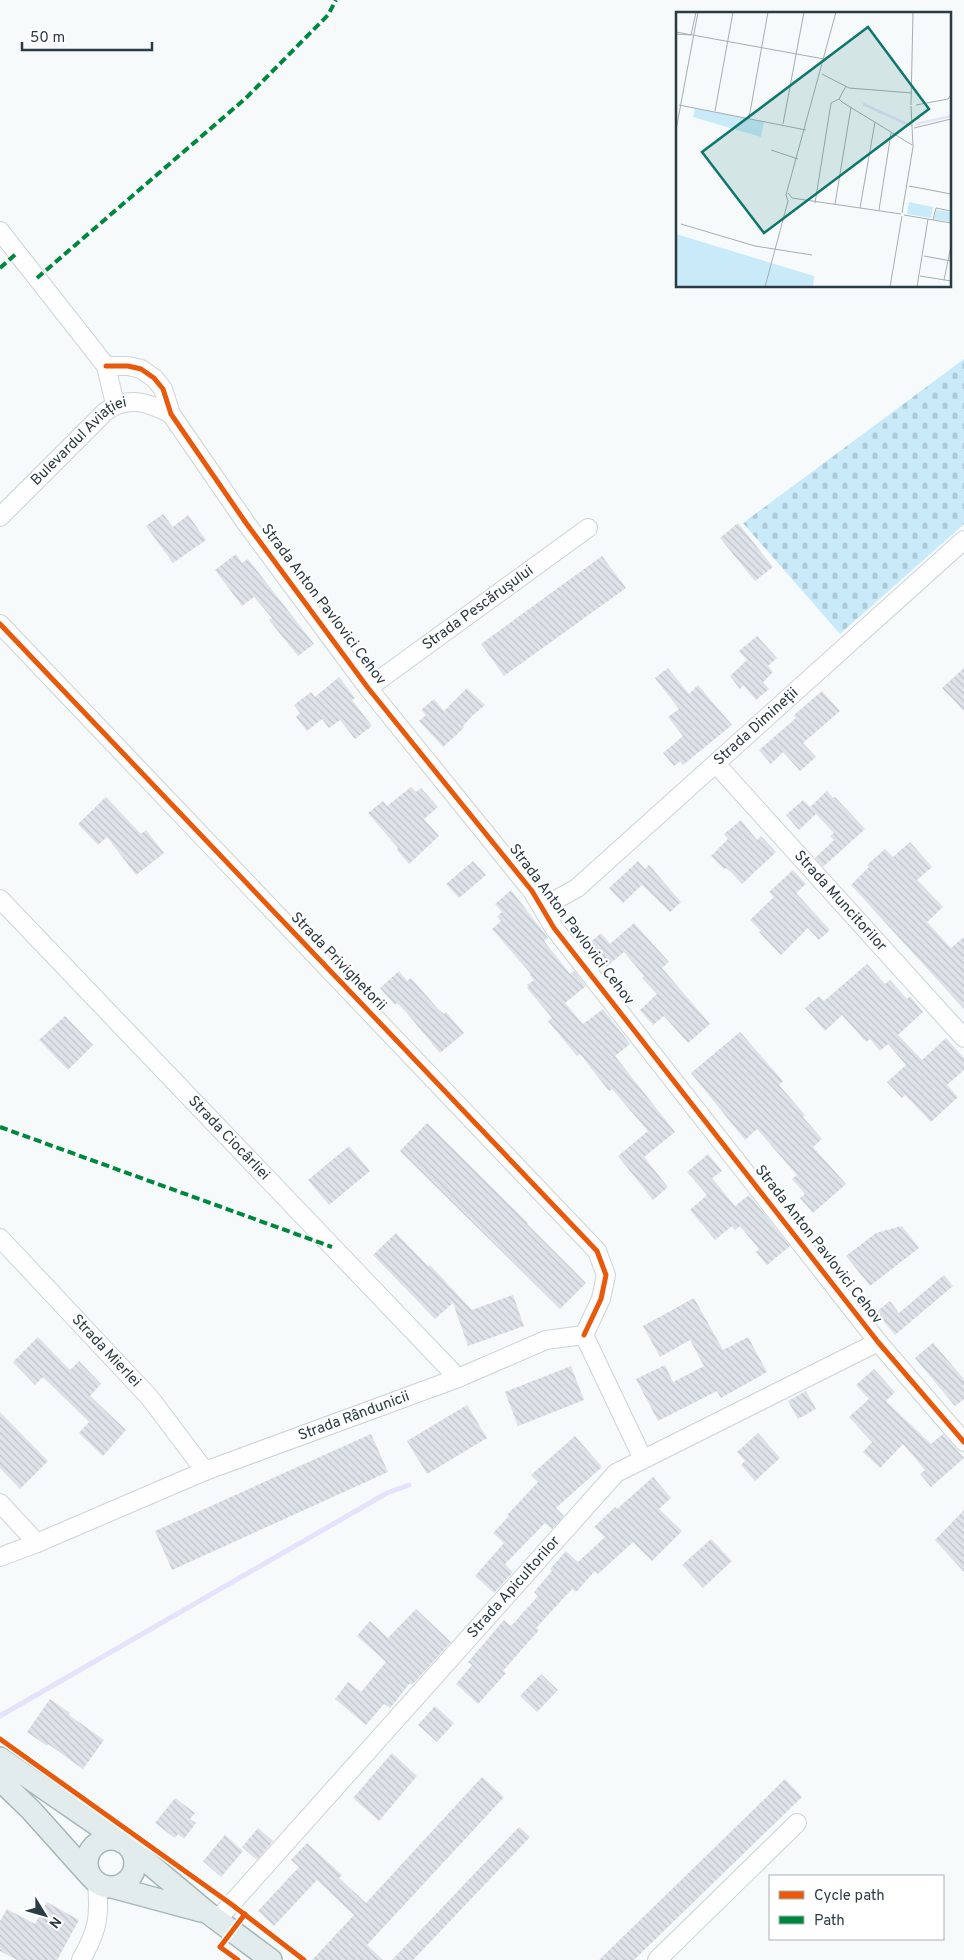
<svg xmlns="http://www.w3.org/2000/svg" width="964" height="1960" font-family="Overpass,sans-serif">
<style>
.cemetery{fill:url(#cemetery-stones)}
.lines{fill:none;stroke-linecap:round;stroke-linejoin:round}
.stream{stroke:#e4e3fb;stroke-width:5}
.building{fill:url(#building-back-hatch)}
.minor-casing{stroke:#cbd4d8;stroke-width:20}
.major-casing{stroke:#a5b6b7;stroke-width:24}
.minor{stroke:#fefefe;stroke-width:18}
.major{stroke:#e3ecec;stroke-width:21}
.quiet{stroke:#00873e;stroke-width:4;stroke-dasharray:8 4;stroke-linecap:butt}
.cycleway-casing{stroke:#fff;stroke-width:8}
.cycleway{stroke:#e8590c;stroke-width:5}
.labels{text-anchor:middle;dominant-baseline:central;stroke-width:4.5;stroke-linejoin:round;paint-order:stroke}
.street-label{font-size:15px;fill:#2b3b43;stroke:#fff}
.inset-river{fill:none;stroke:#e4e3fb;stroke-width:2.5}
.inset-road{fill:none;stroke:#a5aeb1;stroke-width:1}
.view{fill:#0f766e;fill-opacity:0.15;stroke:#0f766e;stroke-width:2.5}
.inset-edge{fill:none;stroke:#2b3b43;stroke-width:2.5}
</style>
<defs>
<pattern id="cemetery-stones" width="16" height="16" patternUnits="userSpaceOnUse" patternTransform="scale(1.25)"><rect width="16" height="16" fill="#c8eaf9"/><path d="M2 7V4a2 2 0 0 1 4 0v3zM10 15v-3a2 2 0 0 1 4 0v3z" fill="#accad7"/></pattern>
<pattern id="building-back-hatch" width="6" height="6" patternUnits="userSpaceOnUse" patternTransform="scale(1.25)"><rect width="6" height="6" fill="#dde3e9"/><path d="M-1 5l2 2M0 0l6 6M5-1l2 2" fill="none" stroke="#bec4c9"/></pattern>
</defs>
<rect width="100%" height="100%" fill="#f6fafb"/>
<path class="cemetery" d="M964,359V524L840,634L743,523Z"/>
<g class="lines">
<path class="stream" d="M0,1716L387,1493L409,1485"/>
</g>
<path class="building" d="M163,514L173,527L188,515L206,540L173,563L146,526Z
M738,523L773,567L755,581L720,538Z
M236,554L242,563L248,559L314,644L298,656L269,620L272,618L254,597L242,606L215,570Z
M602,556L626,588L504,676L481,644Z
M757,636L777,658L768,666L773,672L763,682L769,689L756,700L743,685L740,689L730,676L747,660L739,651Z
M668,668L689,694L698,685L732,725L683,765L680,761L674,766L663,753L683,736L668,717L679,709L655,678Z
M964,668V711L942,688Z
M339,677L355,698L352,700L372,726L355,739L340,720L329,728L322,719L307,731L296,717L300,713L294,705L311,692L315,697Z
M467,688L485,705L472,716L463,726L464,728L443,747L419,721L426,715L421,710L434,699L444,711Z
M822,691L840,711L803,743L816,757L800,771L783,752L771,764L759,750L796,718L794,715Z
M411,787L416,792L421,788L438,807L424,819L439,836L409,864L397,850L398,848L368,813L383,801L387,806Z
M827,791L833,798L835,797L865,829L823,867L815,858L834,840L830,836L834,833L816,814L799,830L786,815L803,800L810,807Z
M106,797L141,834L146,830L164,853L136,875L107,837L98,845L78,824Z
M741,820L757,840L761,836L776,852L742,884L732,873L726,868L724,869L711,856L728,839L724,834Z
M910,842L932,867L917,880L943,907L927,922L951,948L964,937V1009L851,885L869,867L867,865L885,849L893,857Z
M473,861L486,875L459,898L446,884Z
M638,861L645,869L649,865L681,902L670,912L642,885L623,903L609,888Z
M793,870L806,884L796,893L830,930L819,940L808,928L781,955L759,932L761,931L750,920L774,897L769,892Z
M511,890L548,938L544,941L570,974L574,971L586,986L565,1003L583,1024L603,1009L630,1044L615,1056L675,1132L644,1157L668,1187L653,1200L618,1156L648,1131L612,1089L609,1091L580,1054L577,1056L548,1021L552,1018L527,988L529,986L527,985L534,980L530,975L531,974L492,929L501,921L497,916L502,912L495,904Z
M634,923L669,962L662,968L710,1024L688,1043L664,1016L653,1025L640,1010L657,994L642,978L644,976L624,952L606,967L587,945L601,933L610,944Z
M867,964L885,984L890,980L907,999L910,996L923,1012L898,1035L922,1060L946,1038L964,1058V1070L947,1085L958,1097L931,1122L905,1095L902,1098L887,1082L906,1065L888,1044L880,1051L870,1039L866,1042L842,1015L825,1031L805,1008L819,996L824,1001Z
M399,971L407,981L411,978L438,1009L444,1014L446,1012L464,1033L440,1053L406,1012L397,1003L395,1005L380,988Z
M65,1016L93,1045L68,1070L39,1040Z
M740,1032L783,1081L779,1085L805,1115L803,1117L822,1139L813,1147L846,1184L813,1213L800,1198L805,1194L792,1179L797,1175L757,1129L745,1140L691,1073Z
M427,1123L528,1223L527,1224L586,1283L560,1309L400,1151Z
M349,1146L370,1171L329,1205L308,1180Z
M708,1154L722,1171L712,1178L735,1206L749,1195L790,1246L767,1265L756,1252L759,1249L740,1226L735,1230L732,1226L715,1240L690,1210L707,1195L687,1172Z
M902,1226L919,1248L870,1286L846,1256L876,1233Z
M396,1233L429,1267L430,1265L472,1310L513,1295L524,1326L468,1346L453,1303L435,1319L373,1255Z
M944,1275L953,1286L895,1335L876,1312L890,1301L899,1313Z
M694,1298L723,1350L748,1337L767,1372L721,1398L717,1391L658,1421L636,1379L665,1365L673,1382L704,1366L690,1340L660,1357L643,1326Z
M38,1337L70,1370L79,1361L101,1384L90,1396L126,1430L103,1456L79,1433L89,1422L43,1377L35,1385L13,1362Z
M933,1343L964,1379V1399L955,1406L915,1358Z
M571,1366L584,1400L518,1426L505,1392Z
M874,1369L895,1392L886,1401L931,1444L943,1434L964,1458L931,1487L920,1474L925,1470L903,1444L880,1468L863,1452L872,1442L849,1417L869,1399L856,1385Z
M806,1391L816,1409L798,1419L788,1401Z
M467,1405L487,1438L427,1474L407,1441Z
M0,1412L48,1461L20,1489L0,1468Z
M758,1433L780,1458L755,1481L741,1465L745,1461L737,1452Z
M371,1434L388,1472L172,1570L155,1531Z
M575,1436L602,1467L556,1508L564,1516L552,1529L545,1523L505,1564L513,1572L494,1593L475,1576L504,1543L493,1533L509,1516L507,1515L538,1482L531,1475Z
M653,1477L671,1498L659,1509L682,1531L652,1561L633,1542L598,1574L595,1571L576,1592L572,1589L536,1628L539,1630L503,1671L506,1673L478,1704L456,1684L472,1665L468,1662L504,1620L511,1626L538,1596L534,1592L552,1571L550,1569L566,1551L578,1562L605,1537L594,1527L615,1507L617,1509Z
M964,1510V1572L935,1540Z
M711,1539L732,1561L703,1588L682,1565Z
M416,1609L451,1642L412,1685L410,1683L390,1708L384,1704L366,1725L335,1699L348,1682L361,1692L386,1662L357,1636L370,1621L388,1638Z
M541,1674L558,1690L537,1712L520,1696Z
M50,1699L70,1713L69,1715L104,1740L83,1769L48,1744L47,1746L27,1732Z
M435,1706L454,1723L437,1742L418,1725Z
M392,1753L417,1776L379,1821L353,1798Z
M482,1777L504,1797L367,1945L383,1960H312L354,1915L317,1880L274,1926L258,1911L299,1867L291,1860L307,1843L342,1875L339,1878L366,1903Z
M785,1779L802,1797L634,1960H599Z
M175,1798L195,1813L190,1819L196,1823L184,1839L178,1834L175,1838L155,1823Z
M519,1827L530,1837L413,1960H392Z
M258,1828L273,1841L257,1860L242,1847Z
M225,1835L243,1851L221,1877L203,1861Z
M47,1902L79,1920L57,1960H17L0,1951V1921L7,1909L35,1924Z"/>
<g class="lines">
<defs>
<g id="minor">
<path d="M0,231L106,366L115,404"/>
<path d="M106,366H128L141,369L154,378L163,389L171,414L246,523L368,688L532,891L554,928L878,1342L964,1442"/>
<path id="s1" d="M0,517L105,412C127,395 147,402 171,414"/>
<path d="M0,624L597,1251L606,1275L601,1299L584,1335"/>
<path id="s2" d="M368,688L588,528"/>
<path id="s3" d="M716,764L964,1038"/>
<path id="s4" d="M0,899L458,1378"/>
<path id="s5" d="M543,907L577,888L964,540"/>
<path id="s6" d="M0,1238L150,1398L205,1471"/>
<path d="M0,1503L37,1543"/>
<path id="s7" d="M0,1557L37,1543L205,1471L458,1378L546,1340L584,1335L643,1459"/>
<path id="s8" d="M217,1920L616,1473L878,1342"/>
<path d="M81,1960C98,1930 100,1917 97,1883"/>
<path d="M657,1960L797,1823"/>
</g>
<path id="major" d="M0,1758L122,1842
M0,1780L31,1810L91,1877
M87 1863a24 24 0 1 1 48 0a24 24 0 1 1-48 0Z
M128,1846L208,1913L271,1960
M112,1887L201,1911"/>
</defs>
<use href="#minor" class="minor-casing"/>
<use href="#major" class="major-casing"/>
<use href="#minor" class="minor"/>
<use href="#major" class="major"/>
<path class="quiet" d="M0,268L17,253
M37,278L246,98L328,15L336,0
M0,1127L332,1247"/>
<defs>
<path id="cycleway" d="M106,366H128L141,369L154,378L163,389L171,414L246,523L368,688L532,891L554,928L878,1342L964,1442
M0,624L597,1251L606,1275L601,1299L584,1335
M0,1739L231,1904L304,1960
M238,1960L220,1947L245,1914"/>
</defs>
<use href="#cycleway" class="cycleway-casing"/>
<use href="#cycleway" class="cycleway"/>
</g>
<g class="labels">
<g class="street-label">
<text stroke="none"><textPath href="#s1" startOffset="110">Bulevardul Aviației</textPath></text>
<text transform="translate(323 605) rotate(53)">Strada Anton Pavlovici Cehov</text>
<text stroke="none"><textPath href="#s2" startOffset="136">Strada Pescărușului</textPath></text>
<text stroke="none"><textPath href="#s5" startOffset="280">Strada Dimineții</textPath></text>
<text stroke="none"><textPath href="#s3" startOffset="185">Strada Muncitorilor</textPath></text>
<text transform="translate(571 925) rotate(53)">Strada Anton Pavlovici Cehov</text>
<text transform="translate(338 962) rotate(46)">Strada Privighetorii</text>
<text stroke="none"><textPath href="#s4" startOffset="331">Strada Ciocârliei</textPath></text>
<text transform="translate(818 1245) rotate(52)">Strada Anton Pavlovici Cehov</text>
<text stroke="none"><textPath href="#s6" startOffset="155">Strada Mierlei</textPath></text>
<text stroke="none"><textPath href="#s7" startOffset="381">Strada Rândunicii</textPath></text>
<text stroke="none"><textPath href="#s8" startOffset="446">Strada Apicultorilor</textPath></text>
</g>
</g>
<g transform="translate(676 12)">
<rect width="275" height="275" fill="#f6fafb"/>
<path d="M233,190L257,195L255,206L231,202ZM260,198L275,200V210L258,207ZM0,222L138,264L137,275H0Z" fill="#c8eaf9"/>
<path d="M19,96L88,110L85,125L17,105Z" fill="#c8eaf9"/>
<path class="inset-river" d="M187,92L233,113M240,112L275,104"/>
<path class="inset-road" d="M0,20L148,47M0,22L15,23L20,0M146,62L173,76L236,81M170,74L163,87L166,90L236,133M3,93L130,118M235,93L237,0M240,93L272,87L275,83M39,99L57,0M73,106L92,0M107,112L128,0M238,116L275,107M0,118L22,0M95,138L122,147M233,174L275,182M112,181L116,186L225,202M112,189L110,183L160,0M139,191L155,91L163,87M159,192L175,95M184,196L199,110M203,198L215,121M226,201L237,135L235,94M228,203L275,211M257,208L260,196L275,199M5,212L79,234L136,243M248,244L275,249M244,264L275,269M268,268L275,234M89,275L112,189M214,275L226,204M241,275L252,207"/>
<path class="view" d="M192,15L253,97L88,221L26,140Z"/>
<rect width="275" height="275" class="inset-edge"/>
</g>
<rect x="769" y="1875" width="175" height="65" fill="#ffffff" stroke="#aab1b4"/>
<rect x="779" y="1891" width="25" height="8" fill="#e8590c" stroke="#aab1b4"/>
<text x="814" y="1900" font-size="15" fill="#2b3b43">Cycle path</text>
<rect x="779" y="1916" width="25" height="8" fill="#00873e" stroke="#aab1b4"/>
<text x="814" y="1925" font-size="15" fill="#2b3b43">Path</text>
<g transform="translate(45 1915) rotate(127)" stroke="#ffffff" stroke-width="4" paint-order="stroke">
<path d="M0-4L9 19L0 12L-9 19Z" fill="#2b3b43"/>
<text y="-8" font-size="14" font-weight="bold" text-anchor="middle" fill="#2b3b43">N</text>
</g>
<path d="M22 42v8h130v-8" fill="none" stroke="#2b3b43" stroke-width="2.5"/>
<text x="30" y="42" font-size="15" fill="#2b3b43" stroke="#ffffff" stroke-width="4" paint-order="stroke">50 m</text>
</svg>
